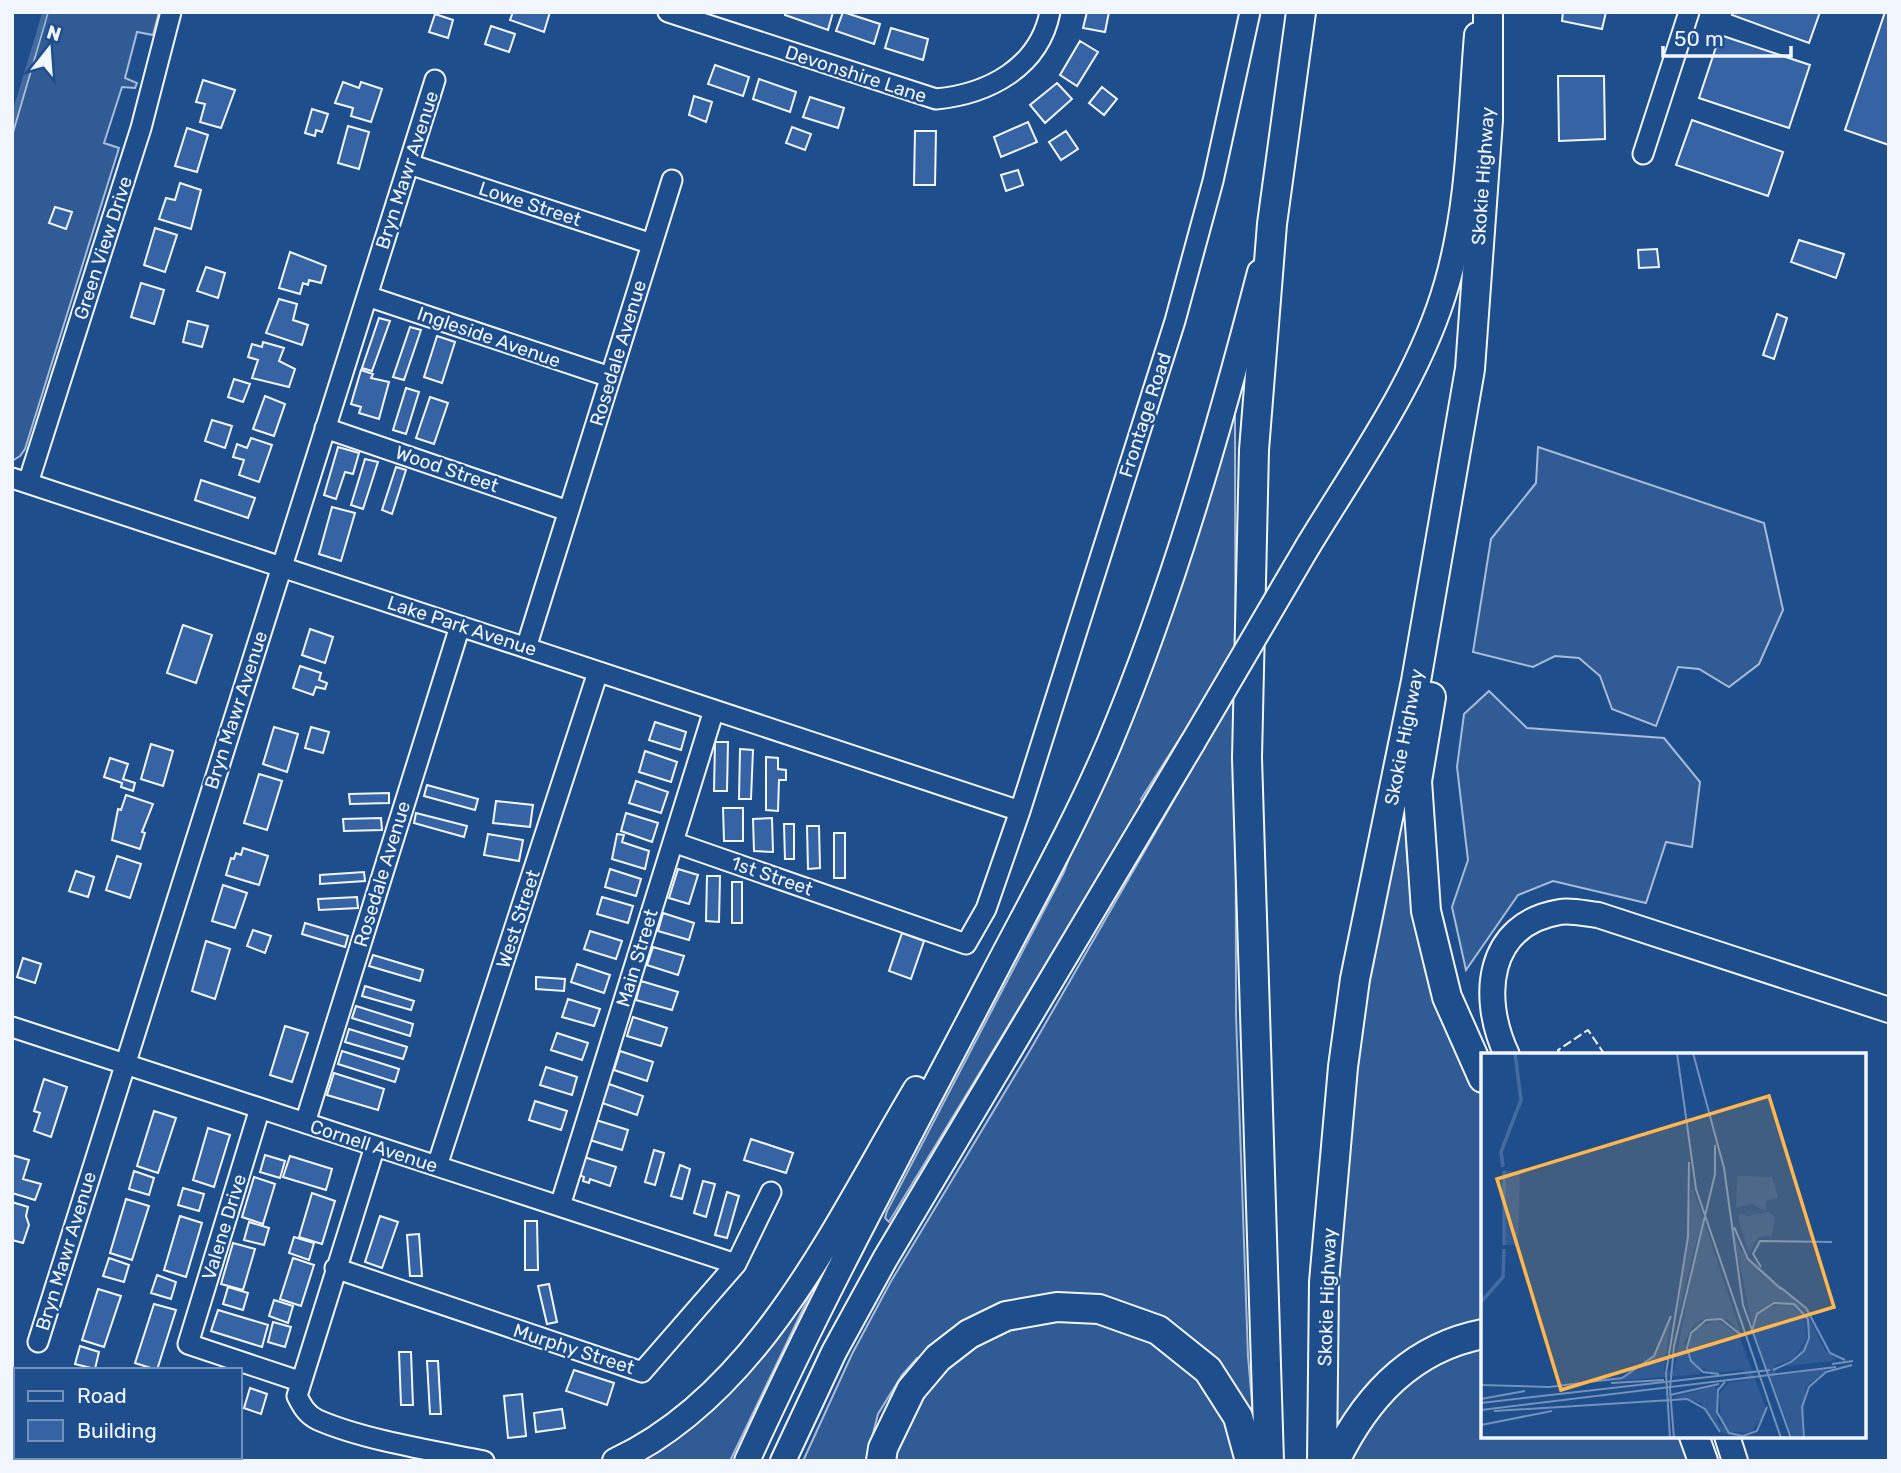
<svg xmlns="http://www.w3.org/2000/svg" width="1901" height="1473" font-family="Rubik,sans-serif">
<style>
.built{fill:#305b95;stroke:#a8bbd7;stroke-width:2}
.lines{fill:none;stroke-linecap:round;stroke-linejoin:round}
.stream{stroke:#446ba0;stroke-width:5}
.building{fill:#3563a3;stroke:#f2f6ff;stroke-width:2}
.minor-casing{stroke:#f2f6ff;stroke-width:23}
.major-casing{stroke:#f2f6ff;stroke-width:28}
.highway-casing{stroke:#f2f6ff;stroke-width:32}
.minor{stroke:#1f4e8c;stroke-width:19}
.major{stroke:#1f4e8c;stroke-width:24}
.highway{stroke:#1f4e8c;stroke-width:28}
.major-bridge-casing{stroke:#f2f6ff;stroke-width:28;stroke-linecap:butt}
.major-bridge{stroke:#1f4e8c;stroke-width:24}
.fence{stroke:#f2f6ff;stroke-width:2;stroke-dasharray:9 3.5;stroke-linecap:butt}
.labels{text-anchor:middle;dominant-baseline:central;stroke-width:5;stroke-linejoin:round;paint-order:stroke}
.street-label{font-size:19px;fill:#f2f6ff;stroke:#1f4e8c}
.inset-river{fill:none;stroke:#446ba0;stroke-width:3.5}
.inset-road{fill:none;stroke:#7391ba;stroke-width:2}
.view{fill:#ffb74d;fill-opacity:0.15;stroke:#ffb74d;stroke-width:3.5}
.inset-edge{fill:none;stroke:#f2f6ff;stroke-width:3.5}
</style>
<rect width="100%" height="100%" fill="#1f4e8c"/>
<path class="built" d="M48,12H159L153,35L137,32L125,78L137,83L135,88L122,87L104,143L119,148L25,449L20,456L12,461V136Z
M1235,416L1236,1015L1248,1356L1257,1461L1238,1399L1092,1299L921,1361L917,1358L902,1375L878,1414L866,1461H803L852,1354L890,1283L1029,1052L1193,767L1191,721L1141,799L1143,804L889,1222L885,1218L887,1211L1064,872L1221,441Z
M1538,447L1764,523L1783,610L1759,664L1729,687L1699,669L1678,667L1656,726L1612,709L1600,676L1579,658L1555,656L1533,667L1473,652L1491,539L1536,483Z
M1489,691L1527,728L1664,738L1700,782L1692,847L1666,842L1646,903L1553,881L1518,895L1466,970L1452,907L1468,860L1457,767L1464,714Z
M1404,779L1407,858L1415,921L1426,973L1448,1030L1483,1098V1322L1337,1429L1332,1352L1357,1029Z
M829,1255L730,1461H629L662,1441Z
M1080,1314L1172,1349L1223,1409L1240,1461H888L918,1390L997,1326Z
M1483,1339V1436H1681L1690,1461H1348L1392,1389Z"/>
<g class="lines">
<path class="stream" d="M12,122L45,12"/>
</g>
<path class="building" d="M513,12H550L544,32L510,20Z
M785,12H833L828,30L785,15Z
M843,12L880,24L874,44L836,31Z
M1087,12H1109L1105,32L1083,28Z
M1563,12H1606L1602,29L1562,21Z
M1733,12H1820L1809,43L1732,15Z
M1885,12H1889V145L1845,130Z
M435,14L453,20L448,38L429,32Z
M491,26L515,34L509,52L485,44Z
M891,28L928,39L923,60L885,48Z
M1720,35L1810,65L1789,128L1699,98Z
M1080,41L1098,52L1077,86L1060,75Z
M715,65L749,77L743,96L708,84Z
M1558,76H1604L1605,139L1559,141Z
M759,79L796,92L790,112L753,99Z
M203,80L235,90L221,128L200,122L205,104L196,102Z
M343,82L359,88L361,82L382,89L371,122L351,116L353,108L335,103Z
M1057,83L1072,99L1045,123L1030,105Z
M1102,87L1117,99L1104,115L1089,103Z
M694,96L712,102L706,122L689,115Z
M810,97L844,108L838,128L803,117Z
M312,109L328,114L322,132L316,130L315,136L305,133Z
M1692,120L1783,152L1768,196L1676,165Z
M1028,122L1037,142L1001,157L994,137Z
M348,126L369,132L359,169L338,163Z
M792,127L811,134L805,150L786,143Z
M187,128L208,135L197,172L175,166Z
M915,131H936L935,185H914Z
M1066,131L1078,149L1061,160L1049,142Z
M1018,170L1023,185L1006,191L1001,175Z
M180,183L201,190L191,229L159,219L166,198L175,200Z
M55,207L72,212L66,229L49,223Z
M155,228L177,235L165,272L144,265Z
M1799,240L1844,254L1836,278L1791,262Z
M1657,249L1659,267L1639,268L1638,250Z
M290,252L326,266L321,283L309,280L308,285L303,283L300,294L279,288Z
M206,267L225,273L218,298L197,291Z
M141,283L164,290L154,324L131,317Z
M279,299L297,304L293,320L308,325L302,345L266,333Z
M1777,314L1787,318L1774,359L1763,355Z
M379,318L390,321L372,371L362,368Z
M188,321L208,326L202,347L183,342Z
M410,327L421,330L404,380L393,377Z
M437,336L455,342L442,383L424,377Z
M263,342L284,348L279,361L295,369L289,387L252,378L258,360L248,357L252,344L262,347Z
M361,370L373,374L371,378L389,382L379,419L359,413L361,407L351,404Z
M234,379L250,384L243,402L228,397Z
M406,388L419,392L406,434L393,430Z
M265,396L285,404L274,436L253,429Z
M430,397L448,403L434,444L416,438Z
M212,420L232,426L225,448L205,441Z
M251,438L272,445L259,482L239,475L244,460L233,457L237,444L247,448Z
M338,447L359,453L353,474L345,472L336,499L324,495Z
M365,459L378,462L363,509L351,505Z
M396,467L406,470L392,514L382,510Z
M201,480L255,498L248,518L195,500Z
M332,507L355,513L341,561L319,554Z
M183,625L212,635L196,683L167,673Z
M310,629L333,637L325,663L302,655Z
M300,666L321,673L319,680L327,683L325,689L316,687L313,695L293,688Z
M655,722L686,732L681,750L649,740Z
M274,727L298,734L287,772L263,764Z
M311,727L329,732L323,753L305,748Z
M715,742H728L727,791H714Z
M151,744L173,751L163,786L141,779Z
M740,749L753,750L751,799H739Z
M645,751L677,762L671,782L639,772Z
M766,757L778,758V769L786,770V780H779L778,811L766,810Z
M110,758L128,764L123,779L135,783L133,791L121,787L122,783L104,777Z
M259,774L282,781L267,830L244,823Z
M636,781L668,792L661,813L629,803Z
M427,785L478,799L475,810L424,796Z
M389,793V803L350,804L349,794Z
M126,795L153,804L142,832L145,833L140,849L112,840L118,809L121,810Z
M496,801L533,805L530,827L493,823Z
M723,808H743V841H724Z
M416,813L467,826L464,837L414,823Z
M626,813L658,823L652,842L621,831Z
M381,818L382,830L344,831L343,819Z
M772,818L773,852L754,851L753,819Z
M784,824H794V859H785Z
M807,826H819L820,868L808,869Z
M834,833H845V878H834Z
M488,834L523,840L519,861L484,855Z
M617,834L624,835L622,842L649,851L645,869L612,859Z
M243,848L268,856L259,885L226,875L231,858L234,859L236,853L241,855Z
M117,856L141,864L130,898L106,890Z
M610,869L641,879L636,896L605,887Z
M678,869L698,875L689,904L669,898Z
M76,871L94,877L88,897L69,891Z
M364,872L365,881L320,884V875Z
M707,876H720L719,922L706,921Z
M732,882H742V923H732Z
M223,885L247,893L235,928L212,921Z
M357,897L358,908L319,910L318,899Z
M602,897L633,906L628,923L597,914Z
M663,913L694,923L689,940L658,931Z
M305,923L348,936L345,947L302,934Z
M253,930L271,936L265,953L247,946Z
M590,931L622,941L616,959L584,949Z
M902,933L924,941L911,979L889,971Z
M206,941L230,949L215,999L192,991Z
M653,947L684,956L678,975L647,965Z
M373,955L423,970L420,981L369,966Z
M23,958L41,964L35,983L17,977Z
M577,964L610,975L604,993L571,982Z
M536,977L565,979L564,991L536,989Z
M641,981L678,992L672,1010L636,1000Z
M365,986L414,1001L411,1010L362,996Z
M568,999L600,1009L594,1026L562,1017Z
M356,1006L413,1024L410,1036L352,1018Z
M633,1017L667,1028L661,1046L627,1036Z
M285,1026L308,1033L292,1082L270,1075Z
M349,1029L407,1047L403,1059L345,1042Z
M557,1033L588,1043L582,1060L551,1050Z
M342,1051L399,1069L395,1082L338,1064Z
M620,1051L653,1062L647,1081L614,1070Z
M546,1067L577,1077L572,1095L540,1085Z
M334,1073L384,1089L378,1110L327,1095Z
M44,1079L67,1087L51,1137L34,1131L40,1113L34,1111Z
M609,1084L643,1096L637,1115L602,1103Z
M535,1101L567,1111L561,1130L529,1120Z
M154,1111L176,1118L158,1173L137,1166Z
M596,1120L628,1130L622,1150L590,1140Z
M208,1128L230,1135L214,1187L193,1180Z
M751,1139L793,1153L786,1173L744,1160Z
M654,1150L664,1153L655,1185L645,1182Z
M12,1155L29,1160L23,1179L41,1184L35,1200L12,1193Z
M265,1155L285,1161L280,1178L260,1172Z
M290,1156L332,1169L326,1190L283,1177Z
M584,1157L616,1167L610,1186L590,1179L589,1183L583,1181L584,1177L579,1175Z
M680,1165L690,1169L682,1199L671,1196Z
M134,1171L154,1178L149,1195L129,1189Z
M254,1177L275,1184L263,1224L242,1217Z
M703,1181L715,1184L706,1217L694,1213Z
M183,1188L204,1194L199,1211L178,1205Z
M727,1192L739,1196L727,1238L715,1235Z
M312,1193L335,1201L322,1244L299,1237Z
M126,1199L149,1206L132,1260L110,1253Z
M12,1202L28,1207L26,1216L29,1225L23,1243L12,1240Z
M180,1216L202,1223L186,1277L164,1270Z
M380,1216L398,1222L382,1268L365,1262Z
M525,1221H537L538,1270H525Z
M249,1222L269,1228L264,1245L244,1240Z
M419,1234L422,1276H410L407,1235Z
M294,1237L314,1243L309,1260L289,1253Z
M233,1243L255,1249L243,1290L221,1284Z
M109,1258L129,1265L124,1282L103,1276Z
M293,1258L314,1265L301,1306L280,1299Z
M157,1275L176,1282L171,1299L151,1293Z
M549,1284L557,1322L547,1324L538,1286Z
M228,1287L248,1293L243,1310L223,1304Z
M98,1289L121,1296L104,1347L82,1340Z
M274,1300L293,1306L288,1323L269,1316Z
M154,1304L176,1310L157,1370L135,1363Z
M218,1310L268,1325L262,1347L211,1331Z
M273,1322L291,1327L285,1347L268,1342Z
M80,1346L99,1352L95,1369L75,1364Z
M399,1352H411L413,1405H401Z
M427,1361H438L441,1414H430Z
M574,1370L614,1383L607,1405L566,1391Z
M250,1388L267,1394L261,1414L244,1408Z
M522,1394L526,1436L508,1438L504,1396Z
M562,1409L565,1428L536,1432L534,1413Z"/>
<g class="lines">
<defs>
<path id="minor" d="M668,12L936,99C988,94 1039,68 1050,12
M1643,154L1689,12
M409,164L652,244
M367,296L610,377
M325,428L568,511
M12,478L1020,811
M28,483L141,128L171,12
M526,648L672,180
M673,842L966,944L986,909L1020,811L1175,321L1213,181L1250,12
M12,1027L736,1264
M260,1108L188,1344L299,1381
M305,1123L460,626
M375,1146L297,1396C302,1406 307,1415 318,1420C364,1440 434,1451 484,1461
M437,1166L598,672
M560,1206L714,710
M335,1268L642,1372L736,1264L771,1192
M38,1342L435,80"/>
<path id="major" d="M1308,546C1359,462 1420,378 1447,283C1470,203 1470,117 1477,35
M1507,1055C1480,998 1486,924 1560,912C1572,910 1586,914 1598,915L1889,1010
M1727,1436L1735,1461
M12,1446H16
M72,1457L90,1461
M615,1461C761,1393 837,1221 916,1089
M747,1461C822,1296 908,1138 992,977C1032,900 1075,824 1109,744C1172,593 1219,430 1260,272
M783,1461L834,1352L885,1259L1193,742"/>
<path id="highway" d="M1431,697L1417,781L1426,911L1447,997L1483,1078
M1694,1436L1703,1461
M881,1461L883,1448L911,1390L938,1358L969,1334L1006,1316L1057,1307L1099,1309L1158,1330L1208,1370L1238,1417L1250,1461
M1269,1461L1247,758L1254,450L1272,224L1301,12
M1322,1461L1324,1282L1343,1067L1355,979L1416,681L1470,369L1488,120V12
M1335,1461C1366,1397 1411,1348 1483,1334"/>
</defs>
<use href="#minor" class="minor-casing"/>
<use href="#major" class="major-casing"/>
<use href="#highway" class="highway-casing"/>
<use href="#minor" class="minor"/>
<use href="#major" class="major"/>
<use href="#highway" class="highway"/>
<defs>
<path id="major-bridge" d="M1193,742L1308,546"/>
</defs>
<use href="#major-bridge" class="major-bridge-casing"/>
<use href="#major-bridge" class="major-bridge"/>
<path class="fence" d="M1561,1055L1558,1050L1588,1030L1605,1055"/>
</g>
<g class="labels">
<g class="street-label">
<text transform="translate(856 74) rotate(18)">Devonshire Lane</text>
<text transform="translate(407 170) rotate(-72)">Bryn Mawr Avenue</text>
<text transform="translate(1483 176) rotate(-86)">Skokie Highway</text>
<text transform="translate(530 204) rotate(18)">Lowe Street</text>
<text transform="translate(103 248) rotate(-72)">Green View Drive</text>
<text transform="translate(489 337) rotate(19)">Ingleside Avenue</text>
<text transform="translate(618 353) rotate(-73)">Rosedale Avenue</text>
<text transform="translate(1145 415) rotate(-72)">Frontage Road</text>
<text transform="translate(447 469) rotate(19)">Wood Street</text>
<text transform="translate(462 626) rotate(18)">Lake Park Avenue</text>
<text transform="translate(236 710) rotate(-72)">Bryn Mawr Avenue</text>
<text transform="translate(1404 737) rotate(-79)">Skokie Highway</text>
<text transform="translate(382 874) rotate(-73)">Rosedale Avenue</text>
<text transform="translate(772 876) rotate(19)">1st Street</text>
<text transform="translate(518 919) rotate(-72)">West Street</text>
<text transform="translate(637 958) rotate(-73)">Main Street</text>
<text transform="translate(374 1146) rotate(18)">Cornell Avenue</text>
<text transform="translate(224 1227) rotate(-73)">Valene Drive</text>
<text transform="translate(66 1251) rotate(-73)">Bryn Mawr Avenue</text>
<text transform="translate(1327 1297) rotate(-88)">Skokie Highway</text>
<text transform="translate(574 1349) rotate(18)">Murphy Street</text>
</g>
</g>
<g transform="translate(1481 1053)">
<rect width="385" height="385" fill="#1f4e8c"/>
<path d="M23,117L39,120L37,192H24ZM256,123L291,124L297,144L285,148V158L271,151L255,155ZM211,132L261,283L247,267L225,265L212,273L203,290L220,321L134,328L170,308L189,269L183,319L193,318L218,178L197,262ZM287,159L294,164L291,183L277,184L268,201L257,164L259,160L267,163ZM252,177L259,196L323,255L344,297L356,307L303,314L311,310L329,283L320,255L290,249L271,272ZM310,252L323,263L326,285L312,306L293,313L296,323L346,316L325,334L322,385H312L273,279L276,264L287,253ZM236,267L258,282L284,353V360L270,380L249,379L240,368L238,341L248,329L266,327L262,317L234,320L215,313L207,297L213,275ZM235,333L237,370L259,385L242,380L220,350L193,344Z" fill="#305b95"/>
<path class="inset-river" d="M22,114L20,99L40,47L34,0M23,118V192M0,249L22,224L23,196"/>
<path class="inset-road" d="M196,0L215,136L300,385M212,0L243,115L262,252L310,385M253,174L267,206L300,236M280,214L272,201L279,188L351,189M299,234L325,255L349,300L364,307M271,278L276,261L293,250L313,251L327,266L328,285L323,298L310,309L292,317M351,311L372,308M238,321L222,319L210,308L206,295L210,280L225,267L240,266L260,282M244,329L237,337L236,359L248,380L262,383L276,378L286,354M130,330L183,327M0,332L68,334L141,325L173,303L190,263M189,342L238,331M0,346L44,338M0,350L289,317M0,357L355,314M13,358L206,346L224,356L239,379M0,372L71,358M189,385L185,320L207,184L208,109M193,385L189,336L193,293L234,121V92M323,385L321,354L328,334L345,319L371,312"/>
<path class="view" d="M288,43L353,254L80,337L16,126Z"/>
<rect width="385" height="385" class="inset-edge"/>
</g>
<rect width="1901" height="1473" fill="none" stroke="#f2f6ff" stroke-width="28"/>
<rect x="14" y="1368" width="228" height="91" fill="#1f4e8c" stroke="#7391ba" stroke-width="2"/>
<rect x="28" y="1391" width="35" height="10" fill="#1f4e8c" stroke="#7391ba" stroke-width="2"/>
<text x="77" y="1403" font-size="21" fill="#f2f6ff">Road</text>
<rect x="28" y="1420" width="35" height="21" fill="#3563a3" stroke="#7391ba" stroke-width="2"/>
<text x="77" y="1438" font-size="21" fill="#f2f6ff">Building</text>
<g transform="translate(49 49) rotate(17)" stroke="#1f4e8c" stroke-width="5" paint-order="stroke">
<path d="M0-5L12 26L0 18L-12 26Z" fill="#f2f6ff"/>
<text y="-10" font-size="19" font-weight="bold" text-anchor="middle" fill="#f2f6ff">N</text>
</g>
<path d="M1663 46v10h128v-10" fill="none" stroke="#f2f6ff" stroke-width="3.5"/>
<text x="1674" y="46" font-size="21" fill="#f2f6ff" stroke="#1f4e8c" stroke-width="5" paint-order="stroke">50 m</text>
</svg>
